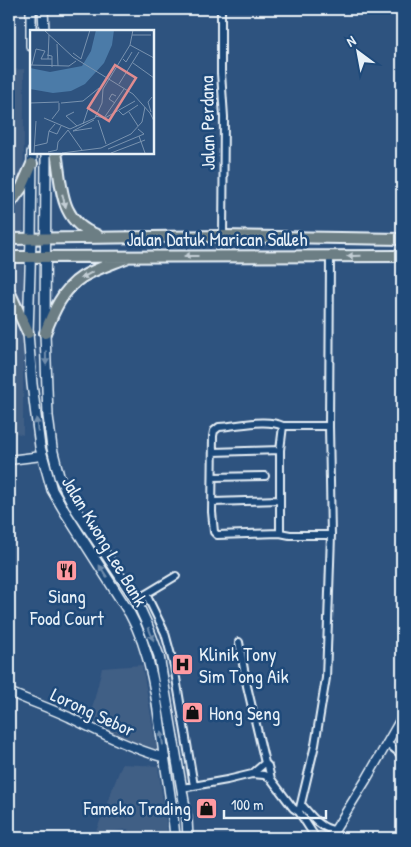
<svg xmlns="http://www.w3.org/2000/svg" width="411" height="847" font-family="'Patrick Hand',sans-serif">
<style>
.built{fill:#405e85}
.lines{fill:none;stroke-linecap:round;stroke-linejoin:round}
.minor-casing{stroke:#e8f1f8;stroke-width:10}
.tertiary-casing{stroke:#e8f1f8;stroke-width:11}
.secondary-casing{stroke:#e8f1f8;stroke-width:12}
.trunk-casing{stroke:#e8f1f8;stroke-width:14}
.minor{stroke:#1f4a7a;stroke-width:6}
.tertiary{stroke:#1f4a7a;stroke-width:8}
.secondary{stroke:#1f4a7a;stroke-width:9}
.trunk{stroke:#6c7e84;stroke-width:10}
.oneway{fill:#c3ced5}
.oneway2{fill:#6f8dac}
.labels{text-anchor:middle;dominant-baseline:central;stroke-width:5;stroke-linejoin:round;paint-order:stroke}
.street-label{font-size:19px;fill:#e8f1f8;stroke:#1f4a7a}
.poi-label{font-size:19px;fill:#e8f1f8;stroke:#1f4a7a;text-anchor:start}
.inset-road{fill:none;stroke:#7892af;stroke-width:1}
.view{fill:#df8c90;fill-opacity:0.15;stroke:#df8c90;stroke-width:2.5}
.inset-edge{fill:none;stroke:#e8f1f8;stroke-width:2.5}
</style>
<rect width="100%" height="100%" fill="#2e537f"/>
<filter id="ink" filterUnits="userSpaceOnUse"><feTurbulence type="fractalNoise" baseFrequency=".02" numOctaves="2"/><feDisplacementMap in="SourceGraphic" scale="10" xChannelSelector="R" yChannelSelector="G"/><feConvolveMatrix kernelMatrix="1 2 1 2 8 2 1 2 1" color-interpolation-filters="sRGB"/></filter>
<g filter="url(#ink)">
<path class="built" d="M24,69L23,435L9,431V70Z
M142,665L157,750L136,749L96,726L93,716L92,709L102,668Z
M122,764L158,766L167,828V838H130L128,829L95,834Z"/>
<g class="lines">
<defs>
<path id="minor" d="M221,9V73L224,117L223,236
M283,426C265,418 239,426 219,427L214,431L213,436L212,512L214,532L217,535L280,533L290,535H331
M213,452L280,450
M213,477L265,476
M213,502L280,500
M280,533V450L283,426H329
M146,594L165,633L174,666L194,786
M136,600L176,576
M239,642L247,686L265,763L268,766L271,779L293,808L299,812
M387,743L402,755
M252,774L265,763
M182,788L227,780L252,774L264,775L271,779
M301,804C310,814 320,829 335,830
M315,838L314,835L299,812L315,745L326,678L331,535L329,426L330,257"/>
<path id="tertiary" d="M9,460L42,456
M9,692C29,701 49,708 69,717C101,733 130,748 165,758
M330,838L366,780L402,717"/>
<path id="secondary" d="M31,9V46
M43,9L44,31
M32,152L31,239L28,333L32,384L40,447L52,490L65,512L130,614C153,655 158,709 164,755C168,783 173,810 175,838
M46,152L45,333L48,416L52,448L59,476L65,489L75,508L136,600L147,624L159,656L187,819L188,838"/>
<path id="trunk" d="M56,152C62,186 59,222 97,235
M9,205L22,187L32,164
M9,239L223,236L402,239
M9,257L402,256
M9,291L28,333
M45,333C53,312 63,289 82,277C95,269 111,264 126,258"/>
</defs>
<use href="#minor" class="minor-casing"/>
<use href="#tertiary" class="tertiary-casing"/>
<use href="#secondary" class="secondary-casing"/>
<use href="#trunk" class="trunk-casing"/>
<use href="#minor" class="minor"/>
<use href="#tertiary" class="tertiary"/>
<use href="#secondary" class="secondary"/>
<use href="#trunk" class="trunk"/>
</g>
<defs><path id="oneway-solid" d="M-6-.8H1V-3.2L6.5 0L1 3.2V.8H-6Z" transform="scale(1.25)"/></defs>
<g class="oneway">
<use href="#oneway-solid" transform="translate(64 201) rotate(76)"/>
<use href="#oneway-solid" transform="translate(191 256) rotate(-180)"/>
<use href="#oneway-solid" transform="translate(354 256) rotate(179)"/>
<use href="#oneway-solid" transform="translate(87 275) rotate(152)"/>
</g>
<g class="oneway2">
<use href="#oneway-solid" transform="translate(46 358) rotate(89)"/>
<use href="#oneway-solid" transform="translate(37 425) rotate(-97)"/>
<use href="#oneway-solid" transform="translate(103 571) rotate(-123)"/>
<use href="#oneway-solid" transform="translate(151 634) rotate(69)"/>
<use href="#oneway-solid" transform="translate(162 738) rotate(-98)"/>
</g>
</g>
<defs>
<symbol id="restaurant-square" viewBox="-11 -11 22 22"><rect x="-9" y="-9" width="18" height="18" rx="4" fill="#ff9aa2" stroke="#1f4a7a"/><path d="M-5-6h1v4h1v-4h1v4h1v-4h1v5L-1.5 .5V6h-2V.5L-5-1ZM5-6V6H3V1.5H1.5Q1.5-4 5-6Z" fill="#111"/></symbol>
<symbol id="hospital-square" viewBox="-11 -11 22 22"><rect x="-9" y="-9" width="18" height="18" rx="4" fill="#ff9aa2" stroke="#1f4a7a"/><path d="M-5-5h3v3.5h4V-5h3V5h-3V1.5h-4V5h-3Z" fill="#111"/></symbol>
<symbol id="shop-square" viewBox="-11 -11 22 22"><rect x="-9" y="-9" width="18" height="18" rx="4" fill="#ff9aa2" stroke="#1f4a7a"/><path d="M-5-2.5h2.3a2.7 3.5 0 0 1 5.4 0H5L5.5 6h-11ZM-1.5-2.5h3a1.5 2.3 0 0 0-3 0Z" fill="#111"/></symbol>
</defs>
<g fill-rule="evenodd">
<use href="#restaurant-square" x="54" y="558" width="25" height="25"/>
<use href="#hospital-square" x="170" y="652" width="25" height="25"/>
<use href="#shop-square" x="180" y="700" width="25" height="25"/>
<use href="#shop-square" x="194" y="796" width="25" height="25"/>
</g>
<g class="labels">
<g class="street-label">
<text transform="translate(207 123) rotate(-91)">Jalan Perdana</text>
<text x="217" y="239">Jalan Datuk Marican Salleh</text>
<text transform="translate(105 541) rotate(59)">Jalan Kwong Lee Bank</text>
<text transform="translate(93 712) rotate(25)">Lorong Sebor</text>
</g>
<g class="poi-label">
<text x="67" y="596" text-anchor="middle">Siang<tspan x="67" dy="22">Food Court</tspan></text>
<text x="199" y="654">Klinik Tony<tspan x="199" dy="22">Sim Tong Aik</tspan></text>
<text x="209" y="713">Hong Seng</text>
<text x="191" y="808" text-anchor="end">Fameko Trading</text>
</g>
</g>
<g transform="translate(30 30)">
<rect width="124" height="124" fill="#2e537f"/>
<path d="M66,0H84L82,15L74,33L55,54L41,61L23,63L0,59V38L20,42L52,36L61,21Z" fill="#4b7ba8"/>
<path class="inset-road" d="M14,0L43,27L103,64L120,83L124,91M102,5H121M27,14L28,36M100,15L124,28M43,23L51,29L60,0M17,25L22,26V37M18,29L19,5M93,29L96,32L102,22M103,33L124,48M0,35L39,36L46,31M2,35L6,19L15,21L11,29H22M89,54L109,22M0,73L29,72M31,73L53,71L69,58M85,73L79,69L82,64L86,66M89,81L93,85L108,75M44,82L36,86L47,96M99,82L108,96M121,82L118,72L122,67M65,86L75,88L105,71M14,88L40,99L65,88L72,73L73,59L100,15L103,0M74,88L94,59M22,89L29,80V73M68,90L76,114M53,94L58,79M38,100L52,120M19,101L27,104L31,96M43,101L64,90M43,101L62,98M109,106L115,123M4,116L17,113L19,101L25,94M78,119L114,104L108,99M18,122L27,120L28,112L38,100M4,123L6,91M32,123L71,118L101,104L112,92L115,77M81,123L115,110"/>
<path class="view" d="M85,35L106,48L79,91L58,78Z"/>
<rect width="124" height="124" class="inset-edge"/>
</g>
<rect width="411" height="847" fill="none" stroke="#1f4a7a" stroke-width="30"/>
<rect x="15" y="15" width="381" height="817" fill="none" stroke="#e8f1f8" stroke-width="2" filter="url(#ink)"/>
<g transform="translate(358 52) rotate(328)" stroke="#1f4a7a" stroke-width="4" paint-order="stroke">
<path d="M0-4L9 19L0 12L-9 19Z" fill="#e8f1f8"/>
<text y="-8" font-size="14" font-weight="bold" text-anchor="middle" fill="#e8f1f8">N</text>
</g>
<path d="M224 810v8h102v-8" fill="none" stroke="#e8f1f8" stroke-width="2.5"/>
<text x="231" y="810" font-size="15" fill="#e8f1f8" stroke="#1f4a7a" stroke-width="4" paint-order="stroke">100 m</text>
</svg>
